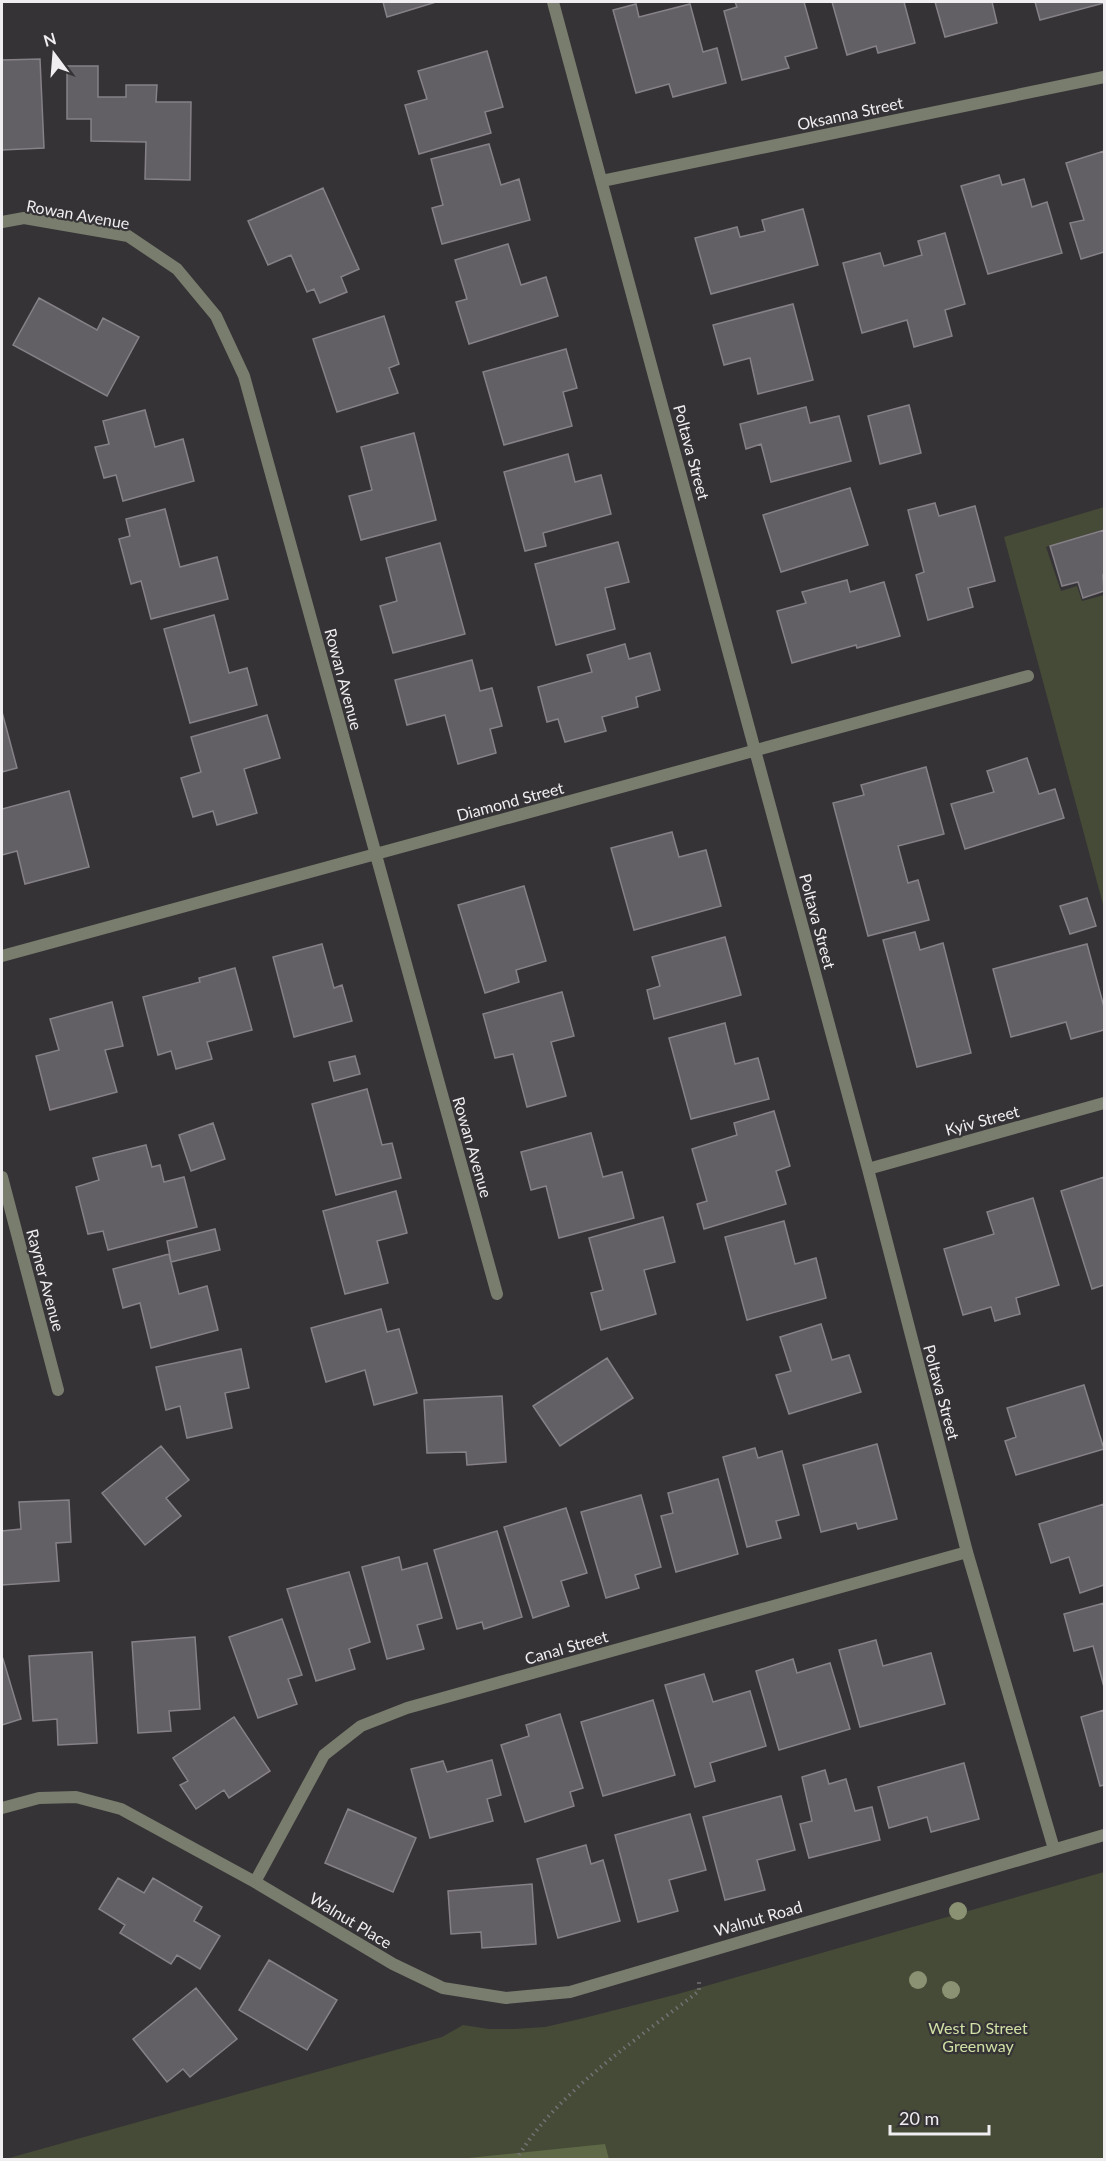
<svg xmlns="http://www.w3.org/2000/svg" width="1106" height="2161" font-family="Lato,sans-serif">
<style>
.green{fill:#454b36}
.forest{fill:#5f6847}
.building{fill:#636065;stroke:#858187;stroke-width:1.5}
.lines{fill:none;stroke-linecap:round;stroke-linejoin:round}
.path{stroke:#747275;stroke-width:4;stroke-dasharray:1.5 4.5;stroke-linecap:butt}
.street{stroke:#797d6e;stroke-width:12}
.tree{fill:#8a9273}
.labels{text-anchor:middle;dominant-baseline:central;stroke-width:4.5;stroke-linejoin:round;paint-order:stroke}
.street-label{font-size:16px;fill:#f0eef1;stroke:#363337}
.park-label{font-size:16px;fill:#cfe0a4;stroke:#363337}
</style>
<rect width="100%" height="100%" fill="#363337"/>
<path class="green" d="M1104,507V529L1046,547L1061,591L1077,586L1082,601L1104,595V908L1004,537Z
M1104,1872V2159L2,2160L442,2037L463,2025L489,2029H514L545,2027L584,2018L678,1994Z"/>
<path class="forest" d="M605,2144L609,2159H458Z"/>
<path class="building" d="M383,2H436L387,17Z
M735,2H804L817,48L785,57L789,68L742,80L724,11L737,7Z
M832,2H904L915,43L878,53L876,46L847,55Z
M935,2H992L997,23L945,37Z
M1035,2H1104V3L1040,20Z
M636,4L639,17L690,4L703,52L717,48L726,83L673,97L669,84L636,93L613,10Z
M487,51L503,107L485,112L491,133L419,154L405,105L427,99L418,71Z
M40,59L44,148L2,150V60Z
M67,66H98V97H126V85H157L156,102H191L190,180L145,179L146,142L91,141V119H67Z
M489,144L501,185L519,179L530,220L442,244L432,208L443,205L431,159Z
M1104,151V252L1081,259L1070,223L1084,220L1066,163Z
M999,175L1002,185L1024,179L1032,207L1047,202L1062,253L988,274L961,186Z
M323,188L359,269L341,277L347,292L320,303L314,289L307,292L291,255L268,265L248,221Z
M803,209L818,265L711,294L695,238L737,227L740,237L765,231L762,220Z
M945,233L965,304L945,310L952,336L914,347L907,320L862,333L843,263L880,253L884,266L922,255L918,241Z
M508,244L521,285L546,277L558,316L469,344L456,302L467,299L455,260Z
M39,298L97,330L103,318L139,337L107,396L13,345Z
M793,304L813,380L758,394L750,358L724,365L713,325Z
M384,316L399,364L389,368L398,393L337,412L313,339Z
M566,349L577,388L563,392L572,426L504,445L483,372Z
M909,405L921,453L880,464L868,416Z
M806,407L810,423L839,416L851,461L771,482L761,444L746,449L740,424Z
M145,410L155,447L183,439L194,481L123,501L116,475L104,478L95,447L109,444L103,421Z
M414,433L436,520L361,540L349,496L372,490L361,447Z
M568,454L575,482L601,475L611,514L543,533L546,546L525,551L504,472Z
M850,488L868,545L781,572L763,515Z
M935,503L939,516L975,506L995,581L968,588L973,607L928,620L916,575L924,572L908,510Z
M165,509L180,567L217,557L228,599L151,619L141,581L131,584L119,539L130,536L126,519Z
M1104,530V575H1103L1104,591L1083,598L1078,582L1062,586L1050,546Z
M618,542L629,582L605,588L615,629L556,645L535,564Z
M440,543L465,634L393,653L380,606L397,601L386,558Z
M847,580L850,592L884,582L900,636L857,648L856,645L792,663L777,611L806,603L802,592Z
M214,615L229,673L247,668L257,705L190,723L164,629Z
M625,644L629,659L650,653L660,690L636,697L638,707L602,717L606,731L565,742L558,719L547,722L538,687L592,672L587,655Z
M472,660L480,691L492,688L502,726L490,729L496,753L458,764L445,715L407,725L395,680Z
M2,712L17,768L2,772Z
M267,715L280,758L244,769L257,813L217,825L213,811L193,817L181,778L201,772L191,737Z
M1027,758L1039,794L1055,789L1064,818L965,849L951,804L994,792L987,771Z
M926,767L944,834L898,846L908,883L918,880L929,920L868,936L833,803L864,795L861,785Z
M69,791L89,867L25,884L17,851L2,855V809Z
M672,832L679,857L706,850L721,906L634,930L611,848Z
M524,886L546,961L516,970L519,982L485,993L458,905Z
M1087,898L1096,926L1070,934L1060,906Z
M915,932L920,950L943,943L971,1053L917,1067L883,940Z
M725,937L741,995L654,1019L647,990L660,986L652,957Z
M322,944L334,988L342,985L352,1021L294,1037L273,957Z
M1087,944L1104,1007V1030L1071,1039L1066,1022L1011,1037L993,969Z
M235,968L252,1030L207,1042L212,1059L176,1069L171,1051L158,1055L143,997L200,982L199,978Z
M562,992L574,1036L551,1042L566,1096L527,1107L513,1054L495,1058L483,1014Z
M112,1002L123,1046L105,1050L117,1092L50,1110L36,1056L59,1050L50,1019Z
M725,1023L735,1064L758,1058L769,1099L691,1119L669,1038Z
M355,1056L360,1074L334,1081L329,1062Z
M367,1089L382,1145L392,1143L401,1178L336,1195L312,1104Z
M774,1111L790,1166L776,1171L786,1204L704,1229L697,1204L707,1201L692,1149L737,1135L734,1123Z
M213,1123L225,1159L191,1171L179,1135Z
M591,1133L603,1177L622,1172L634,1218L559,1238L546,1186L531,1190L521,1152Z
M146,1145L152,1167L160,1165L164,1182L184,1177L197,1227L108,1250L103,1231L88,1234L76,1187L99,1180L93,1158Z
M1104,1177V1285L1092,1289L1061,1191Z
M396,1191L407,1233L377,1241L388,1283L345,1294L323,1211Z
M1033,1198L1059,1285L1016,1298L1020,1314L995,1321L991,1307L963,1315L944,1249L994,1234L987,1212Z
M663,1217L675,1262L644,1270L656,1314L601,1330L591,1293L603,1290L589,1238Z
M784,1221L795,1264L816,1258L826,1298L747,1320L725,1237Z
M215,1229L220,1250L171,1262L167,1241Z
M169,1254L179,1294L207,1286L218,1330L151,1348L140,1303L123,1308L113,1269Z
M381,1309L387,1332L399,1329L417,1393L374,1405L365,1370L326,1382L311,1328Z
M821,1324L832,1360L849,1355L861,1392L789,1414L776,1375L791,1371L780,1337Z
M241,1349L249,1388L225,1393L232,1428L187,1438L180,1406L166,1410L156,1367Z
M607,1358L633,1398L560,1446L533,1406Z
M1084,1385L1104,1449L1016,1475L1005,1441L1016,1437L1007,1408Z
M502,1396L506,1462L467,1465L466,1452L427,1453L424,1400Z
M877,1444L897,1519L858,1529L856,1523L821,1532L803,1465Z
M161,1446L189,1480L166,1498L181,1516L145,1545L102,1493Z
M755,1448L758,1458L782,1451L799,1515L776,1521L781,1538L747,1547L723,1457Z
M718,1479L738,1554L676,1572L661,1516L673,1513L668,1493Z
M641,1495L661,1567L635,1575L639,1588L606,1598L581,1512Z
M69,1500L71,1542L56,1543L59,1581L2,1585V1531L21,1529L19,1502Z
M1104,1504V1585L1080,1593L1069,1557L1051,1563L1039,1524Z
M566,1508L587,1573L561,1581L569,1606L533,1618L504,1527Z
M497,1531L522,1617L484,1629L482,1622L457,1629L434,1550Z
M399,1557L402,1570L427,1563L442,1618L417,1625L424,1649L387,1659L362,1567Z
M349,1572L370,1642L349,1649L355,1669L316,1681L287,1589Z
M1104,1603V1687L1093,1646L1074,1651L1064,1614Z
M282,1619L302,1675L288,1679L297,1704L258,1718L229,1637Z
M195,1637L200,1709L169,1711L171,1731L138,1733L132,1642Z
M876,1640L883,1666L931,1653L945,1704L860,1727L839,1650Z
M92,1652L97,1743L58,1745L57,1719L33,1721L29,1656Z
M3,1659L21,1719L2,1725V1660Z
M793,1659L797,1673L830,1663L850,1729L779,1750L756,1671Z
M704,1674L713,1702L750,1691L766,1746L710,1763L715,1781L695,1787L665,1685Z
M653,1700L675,1775L603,1796L581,1722Z
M1104,1710V1785L1100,1786L1081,1717Z
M560,1714L583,1788L570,1792L574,1806L525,1822L501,1745L529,1736L526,1725Z
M234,1717L270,1771L229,1798L224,1790L196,1809L180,1785L188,1781L173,1758Z
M492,1760L501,1795L487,1799L493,1821L430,1838L411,1769L443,1761L447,1772Z
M964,1763L979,1819L931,1832L927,1817L889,1828L878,1787Z
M825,1770L829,1784L846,1779L855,1811L872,1807L880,1840L809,1858L800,1824L812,1821L802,1777Z
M781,1796L795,1850L757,1860L765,1890L725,1900L703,1817Z
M348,1809L416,1838L393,1892L325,1863Z
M690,1814L706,1870L669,1880L678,1911L638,1922L615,1835Z
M586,1845L591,1864L603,1860L620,1921L558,1938L537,1859Z
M118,1878L144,1893L153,1878L202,1907L194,1921L220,1936L200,1969L177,1955L171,1964L120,1933L125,1925L99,1909Z
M532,1884L536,1944L482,1948L481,1932L451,1934L448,1891Z
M269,1960L337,2000L307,2050L239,2010Z
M196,1988L237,2039L190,2077L183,2069L167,2082L133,2039Z"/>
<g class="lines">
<path class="path" d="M516,2160C554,2094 639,2038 699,1991V1978"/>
<path class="street" d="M553,2L868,1169L967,1552L1054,1849
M602,181L1104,77
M2,222L24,218L128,236L177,269L216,316L244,376L497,1294
M2,956L1028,676
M868,1169L1104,1103
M2,1177L58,1390
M2,1808L39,1798L76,1797L121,1809L255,1882L393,1964L443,1988L506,1998L570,1992L1104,1835
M255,1882L324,1755L361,1726L407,1708L967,1552"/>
</g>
<g class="tree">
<circle cx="958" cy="1911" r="9"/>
<circle cx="918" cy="1980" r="9"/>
<circle cx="951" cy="1990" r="9"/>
</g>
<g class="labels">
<g class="street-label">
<text transform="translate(850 113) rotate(-12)">Oksanna Street</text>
<text transform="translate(78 214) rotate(10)">Rowan Avenue</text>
<text transform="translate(692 452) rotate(75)">Poltava Street</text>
<text transform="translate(344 679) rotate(75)">Rowan Avenue</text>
<text transform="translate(510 801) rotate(-15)">Diamond Street</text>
<text transform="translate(818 921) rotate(75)">Poltava Street</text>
<text transform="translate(982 1120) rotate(-15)">Kyiv Street</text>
<text transform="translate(473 1147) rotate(74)">Rowan Avenue</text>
<text transform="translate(46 1280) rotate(75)">Rayner Avenue</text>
<text transform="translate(942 1392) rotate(75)">Poltava Street</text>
<text transform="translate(566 1647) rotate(-16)">Canal Street</text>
<text transform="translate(758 1918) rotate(-16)">Walnut Road</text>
<text transform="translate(351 1920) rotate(31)">Walnut Place</text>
</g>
<g class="park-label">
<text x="978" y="2027">West D Street<tspan x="978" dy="18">Greenway</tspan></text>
</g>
</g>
<rect width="1106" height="2161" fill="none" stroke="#f0eef1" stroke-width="6"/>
<g transform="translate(54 54) rotate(344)" stroke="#363337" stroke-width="4.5" paint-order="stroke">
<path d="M0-4.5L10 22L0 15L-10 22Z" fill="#f0eef1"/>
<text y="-9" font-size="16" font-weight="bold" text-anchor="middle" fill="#f0eef1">N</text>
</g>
<path d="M890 2125v9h99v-9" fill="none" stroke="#f0eef1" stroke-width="3"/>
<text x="899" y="2125" font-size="18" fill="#f0eef1" stroke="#363337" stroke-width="4.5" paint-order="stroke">20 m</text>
</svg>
